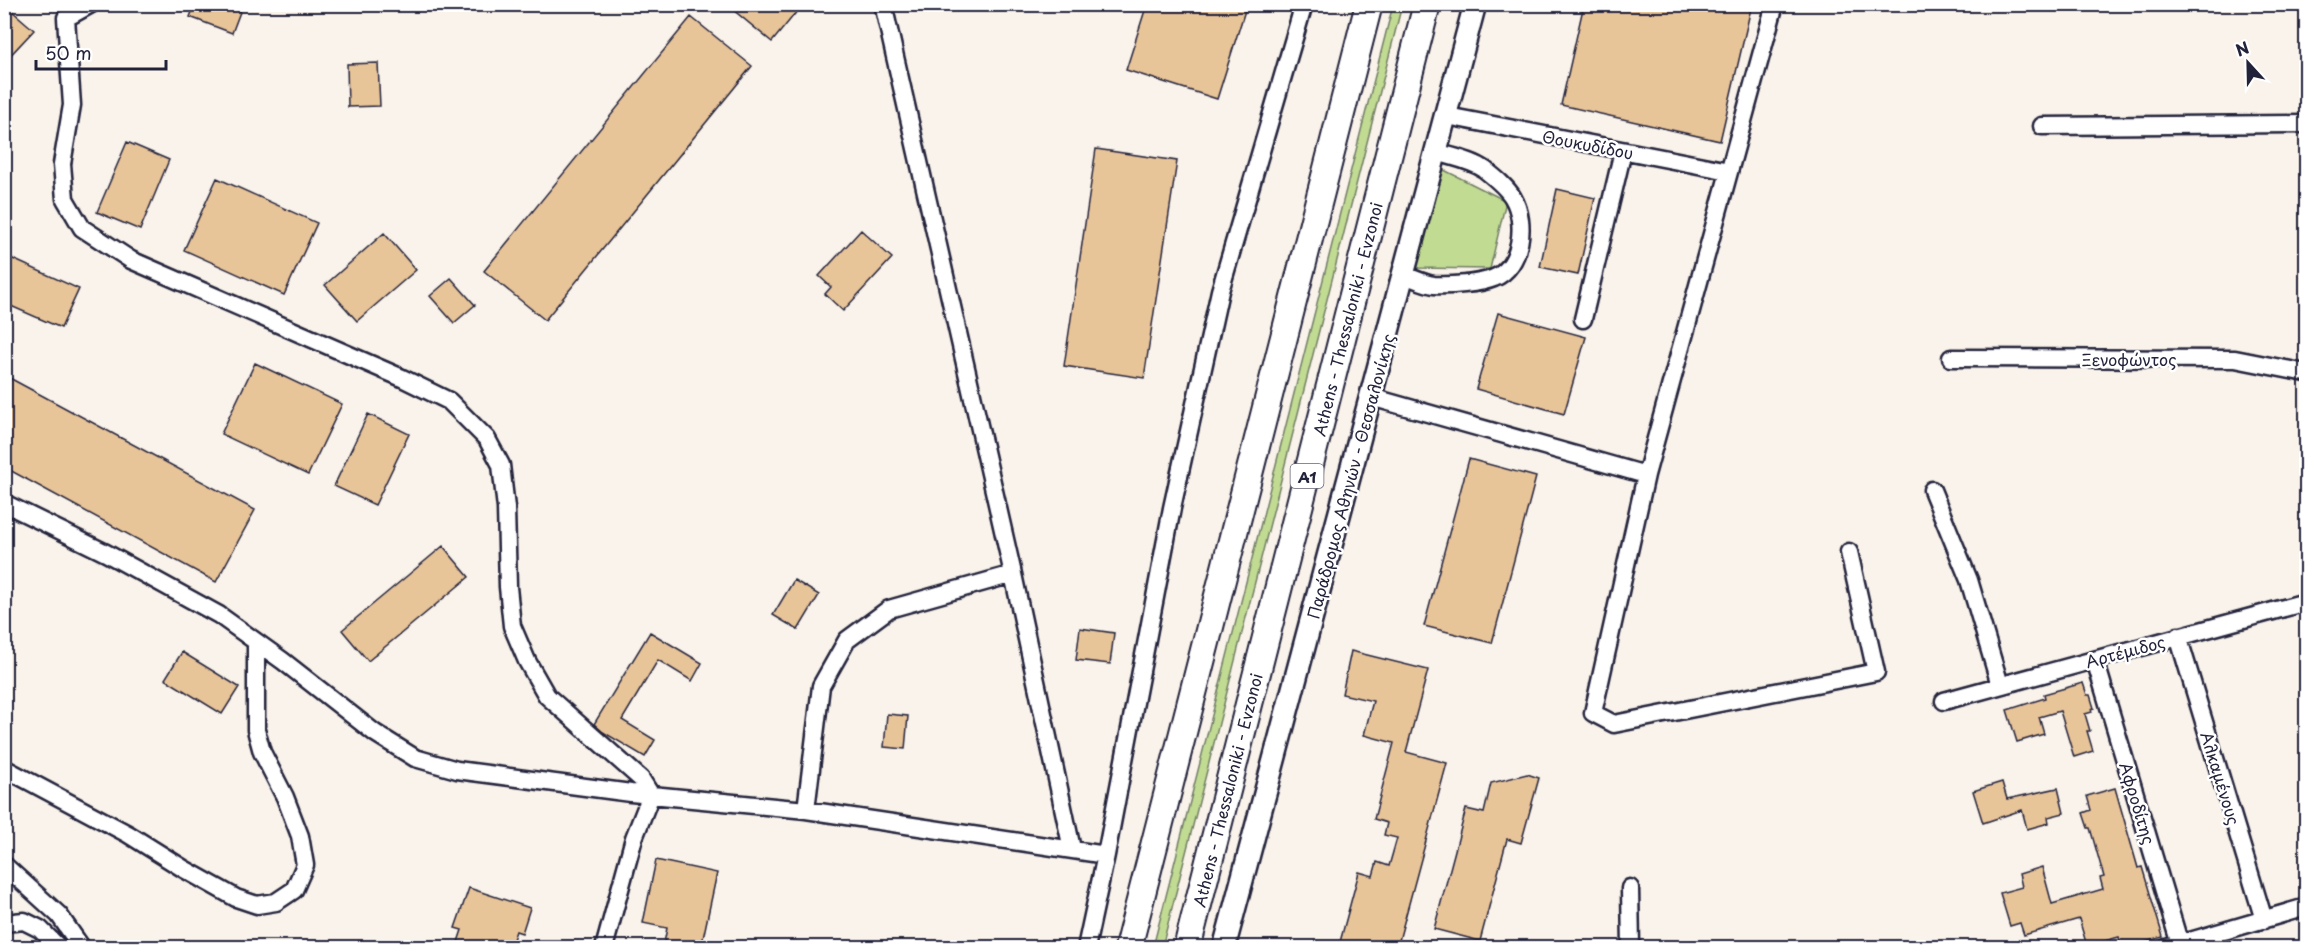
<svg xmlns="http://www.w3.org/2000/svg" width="2311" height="952" font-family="'Playpen Sans',sans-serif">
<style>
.green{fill:#c1db92;stroke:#727e66;stroke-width:1.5}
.building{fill:#e8c499;stroke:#22223b;stroke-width:1.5}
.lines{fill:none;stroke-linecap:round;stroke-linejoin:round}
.minor-casing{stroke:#22223b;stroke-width:21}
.major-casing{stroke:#22223b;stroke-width:26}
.highway-casing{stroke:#22223b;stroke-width:30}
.minor{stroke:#fff;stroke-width:16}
.major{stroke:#fff;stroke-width:21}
.highway{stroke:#fff;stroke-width:26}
.labels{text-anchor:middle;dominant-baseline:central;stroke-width:5;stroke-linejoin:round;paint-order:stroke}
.shield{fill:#fff;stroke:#646476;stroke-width:1.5}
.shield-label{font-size:15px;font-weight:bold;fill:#22223b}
.street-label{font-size:16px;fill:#22223b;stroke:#fff}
</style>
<rect width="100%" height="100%" fill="#faf3eb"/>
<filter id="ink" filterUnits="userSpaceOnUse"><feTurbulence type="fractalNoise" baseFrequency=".0167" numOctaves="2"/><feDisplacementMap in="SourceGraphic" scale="12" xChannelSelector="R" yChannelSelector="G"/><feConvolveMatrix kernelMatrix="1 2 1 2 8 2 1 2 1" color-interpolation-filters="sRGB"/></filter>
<g filter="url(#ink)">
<path class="green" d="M1393,5H1402L1162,947H1153Z
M1442,169L1506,201L1490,269L1415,268Z"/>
<path class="building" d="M4,4L34,30L4,62Z
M195,4H243L232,33L190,17Z
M726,4H803L772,42Z
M1147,4H1247L1217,99L1126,70Z
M1584,4H1752L1720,141L1561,105Z
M691,17L752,66L545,320L484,271Z
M378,63L380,106L348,107L347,64Z
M127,142L169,160L140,230L97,212Z
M1096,149L1177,161L1144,378L1064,366Z
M217,178L317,223L284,295L184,250Z
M1557,189L1595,198L1578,275L1540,267Z
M861,230L892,258L843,311L825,294L831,287L819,276Z
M384,233L416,270L357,321L325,285Z
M4,255L79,289L61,328L4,303Z
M451,278L475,305L454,323L430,296Z
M1498,313L1586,337L1564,414L1476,389Z
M255,363L342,404L308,475L221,434Z
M4,375L255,510L216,582L4,467Z
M368,414L409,434L375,505L334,486Z
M1469,459L1536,477L1492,643L1424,626Z
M443,546L469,577L368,661L342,630Z
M794,580L819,595L798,630L773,615Z
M1080,628L1114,633L1110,664L1076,660Z
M650,632L702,663L692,681L658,660L622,720L655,740L645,757L603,732L594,724Z
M1351,651L1428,670L1406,752L1447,763L1397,948H1362L1340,942L1359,872L1373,876L1377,862L1389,866L1397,838L1384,835L1387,823L1374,819L1394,743L1364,735L1373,701L1342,694Z
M182,652L239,687L222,714L165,679Z
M2083,683L2087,695H2090L2094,708L2091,709L2092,712L2085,714L2090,731H2087L2093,751L2074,757L2060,711L2039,717L2044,734L2017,742L2007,710L2045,698L2044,694Z
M887,714L908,716L905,749L884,747Z
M1527,774L1539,778L1521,843L1507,839L1480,941L1434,929L1466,809L1484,813L1491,783Z
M2002,782L2007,799L2058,788L2064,813L2048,817L2049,823L2027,829L2022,810L1983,823L1973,791Z
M2115,788L2138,868L2142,867L2163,937L2124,948H2122L2119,937L2087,946L2079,919L2024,935L2020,923L2010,926L2000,893L2022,887L2019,874L2042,867L2052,904L2103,889L2100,878L2104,877L2090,828H2088L2083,813L2091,810L2087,796Z
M656,860L717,873L701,948H663L667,928L643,923Z
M469,888L530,908L522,933L516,931L510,948H456L462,930L455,928Z"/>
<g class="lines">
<defs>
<path id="minor" d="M91,4L66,18L72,105L62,164L65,199L82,228L131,260L400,377L449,401L487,439L501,465L506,508L508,587L512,626L527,661L547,696L641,779L651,795
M883,4L1013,574L1072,849
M1775,4L1646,475L1593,713L1614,724L1876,672L1849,552
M1447,116L1729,171
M2042,126L2306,124
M1404,275C1413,278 1425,284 1434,285C1449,286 1480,284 1494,278C1522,267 1527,222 1513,198C1507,187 1494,177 1484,169C1471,160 1452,157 1437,152
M1583,319L1623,151
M1951,358L2235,359L2306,373
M1371,397L1646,475
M1932,490L1969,580L2000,685
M4,503L106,553L219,615L283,661L375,733L415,758L457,770L631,793L806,810L1106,855L1086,948
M2178,636L2264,920
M2095,660L2181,948
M1944,701L2306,602
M4,768L128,834L184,869L236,898L257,905L276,902L294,890L305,865L300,836L285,797L262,752L256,730V642
M806,810L821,686L847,640L889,609L1013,574
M1106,855L1172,508L1220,291L1304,4
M4,865L59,915L82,948
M1630,888L1631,948
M4,923L24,921L40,929L59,948
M604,948L634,838L651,795
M2166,948L2306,907"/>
<path id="major" d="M1224,948L1475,4"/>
<path id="highway" d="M1128,948L1369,4
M1187,948L1427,4"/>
</defs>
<use href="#minor" class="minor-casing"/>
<use href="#major" class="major-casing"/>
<use href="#highway" class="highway-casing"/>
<use href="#minor" class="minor"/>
<use href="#major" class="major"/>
<use href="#highway" class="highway"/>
</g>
</g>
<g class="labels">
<rect class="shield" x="1290.5" y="464" width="33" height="24" rx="4.5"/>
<g class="shield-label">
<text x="1307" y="476">Α1</text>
</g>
<g class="street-label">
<text transform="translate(1588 144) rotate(11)">Θουκυδίδου</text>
<text transform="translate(1347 319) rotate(-76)">Athens - Thessaloniki - Evzonoi</text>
<text x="2129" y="359">Ξενοφώντος</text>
<text transform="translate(1350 476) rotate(-75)">Παράδρομος Αθηνών - Θεσσαλονίκης</text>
<text transform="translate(2125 651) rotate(-15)">Αρτέμιδος</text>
<text transform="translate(2221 778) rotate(73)">Αλκαμένους</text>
<text transform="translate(1227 790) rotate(-76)">Athens - Thessaloniki - Evzonoi</text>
<text transform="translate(2138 803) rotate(73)">Αφροδίτης</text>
</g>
</g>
<rect width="2311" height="952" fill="none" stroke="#fff" stroke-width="24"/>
<rect x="12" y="12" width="2287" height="928" fill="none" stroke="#22223b" stroke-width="2" filter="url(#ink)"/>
<g transform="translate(2248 63) rotate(338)" stroke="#ffffff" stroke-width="4.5" paint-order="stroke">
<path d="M0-4.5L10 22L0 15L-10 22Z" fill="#22223b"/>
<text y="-9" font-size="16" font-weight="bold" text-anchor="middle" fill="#22223b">N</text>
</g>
<path d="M36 60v9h130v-9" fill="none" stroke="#22223b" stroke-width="3"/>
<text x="45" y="60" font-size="18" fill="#22223b" stroke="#ffffff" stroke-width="4.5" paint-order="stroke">50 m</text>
</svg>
